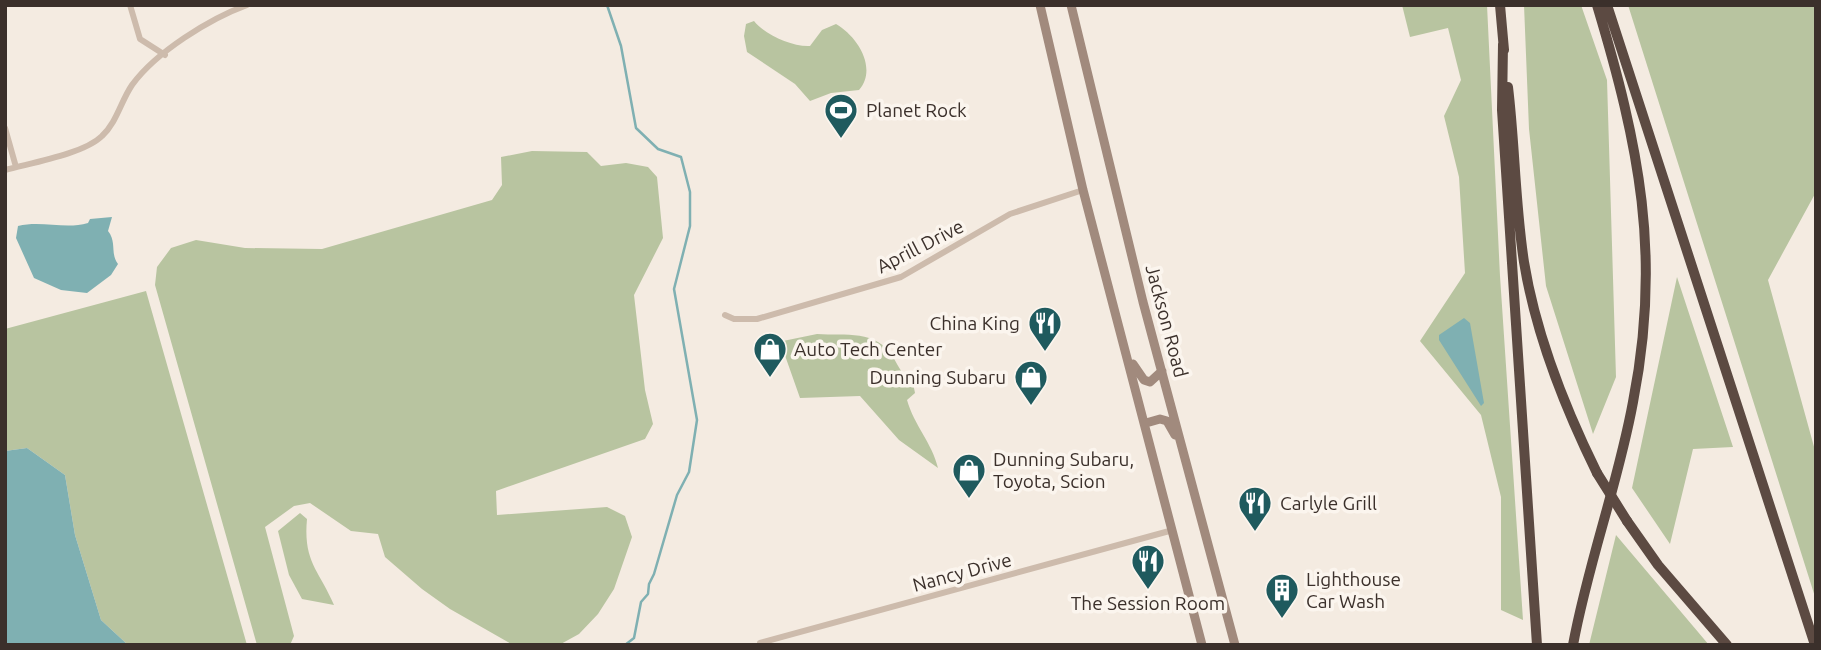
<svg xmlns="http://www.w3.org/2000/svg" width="1821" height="650" font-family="Ubuntu,sans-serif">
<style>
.green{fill:#b8c4a0}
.water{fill:#7fb0b2}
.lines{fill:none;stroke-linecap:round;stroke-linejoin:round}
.stream{stroke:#7fb0b2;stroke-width:2.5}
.street{stroke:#cdbbac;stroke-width:6}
.secondary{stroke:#a18a7d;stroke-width:9}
.highway{stroke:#5c4a42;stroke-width:10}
.highway-bridge{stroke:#5c4a42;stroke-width:10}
.labels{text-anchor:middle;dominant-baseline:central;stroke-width:7;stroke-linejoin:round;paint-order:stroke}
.poi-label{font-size:19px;fill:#3b302b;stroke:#fbf5ee;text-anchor:start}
.street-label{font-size:19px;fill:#3b302b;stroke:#fbf5ee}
</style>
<rect width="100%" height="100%" fill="#f4ebe1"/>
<path class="green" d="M1402,5H1487L1500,276L1523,620L1501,610V497L1481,415L1420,341L1465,273L1459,177L1444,116L1461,80L1448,28L1410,37Z
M1524,5H1581L1607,80L1616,377L1593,434L1546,286L1529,129Z
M1628,5H1816V192L1768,280L1816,454V600Z
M754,21C765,35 792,47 810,46L822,30L836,24C857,36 878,68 859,90L831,93L810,101L795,84L747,52L744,36L746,24Z
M532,151L587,152L601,166L626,163L648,167L657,177L663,238L634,295L645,390L653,424L645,439L496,491L497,515L607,507L625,516L632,537L614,589L598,614L579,634L559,645H513L450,609L422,589L385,557L378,534L351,531L310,503L294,506L265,527L294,636L290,645H257L155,285L157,267L171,248L196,240L245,248L322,249L492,200L502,185L501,157Z
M1677,277L1733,447L1693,449L1670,544L1632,488Z
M146,291L247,645H128L101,620L75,535L65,475L27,448L5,451V329Z
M817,334C846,336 876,329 893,357C899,367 903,377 913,383L915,393L907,400C914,425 932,443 938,468L899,440L860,396L800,398L782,347L783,341Z
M300,513L307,519C303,562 319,570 334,605L302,599L289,575L278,531Z
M1616,535L1709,645H1589Z"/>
<path class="water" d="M112,217L108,231C117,242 110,254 118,264L111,275L87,293L61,290L34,278L16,238L18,226C42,220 65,230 88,223L90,219Z
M1464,318L1470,323L1484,403L1481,406L1439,340V335Z
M27,448L65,475L75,535L101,620L128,645H5V451Z"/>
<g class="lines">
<path class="stream" d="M607,5L621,46L636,128L658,149L681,157L690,192V226L674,289L697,420L689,472L677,495L654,574L649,584L648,594L641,602L634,638L625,645"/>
<path class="street" d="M130,5L140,39L165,55
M5,128L16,167
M5,170C30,163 84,154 102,136C117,122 121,101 132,85C156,52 209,19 247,5
M725,315L734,319H757L901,277L1010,214L1083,190
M760,643L1173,530"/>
<path class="secondary" d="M1040,5L1083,190L1202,645
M1071,5L1143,302L1235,645
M1133,364L1144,380L1150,382L1162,371
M1146,423L1160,419L1167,421L1175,435"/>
<path class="highway" d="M1500,5L1504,50
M1607,5L1815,645
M1503,44L1502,110L1537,645
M1508,87C1515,145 1515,204 1524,262C1536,336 1564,406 1597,473
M1627,521L1658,565L1727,645
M1573,645C1588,563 1618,484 1633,402C1662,256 1639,145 1597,5"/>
<path class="highway-bridge" d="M1597,473L1627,521"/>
</g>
<defs>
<symbol id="stadium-pin" viewBox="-11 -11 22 30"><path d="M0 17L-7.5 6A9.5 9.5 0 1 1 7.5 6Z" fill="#1f5a5e" stroke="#fbf5ee"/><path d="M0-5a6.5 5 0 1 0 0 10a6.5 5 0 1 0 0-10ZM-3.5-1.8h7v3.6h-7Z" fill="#fff"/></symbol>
<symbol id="restaurant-pin" viewBox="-11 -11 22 30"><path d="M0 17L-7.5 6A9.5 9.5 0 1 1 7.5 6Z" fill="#1f5a5e" stroke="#fbf5ee"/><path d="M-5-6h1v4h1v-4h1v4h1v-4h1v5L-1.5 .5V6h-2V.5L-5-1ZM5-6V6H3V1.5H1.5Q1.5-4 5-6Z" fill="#fff"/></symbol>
<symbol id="shop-pin" viewBox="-11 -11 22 30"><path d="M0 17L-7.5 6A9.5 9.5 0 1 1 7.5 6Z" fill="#1f5a5e" stroke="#fbf5ee"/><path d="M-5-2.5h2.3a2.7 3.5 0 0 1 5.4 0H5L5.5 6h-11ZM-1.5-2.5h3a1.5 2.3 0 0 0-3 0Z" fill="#fff"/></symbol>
<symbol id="building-pin" viewBox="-11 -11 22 30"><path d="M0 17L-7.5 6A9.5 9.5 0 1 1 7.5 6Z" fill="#1f5a5e" stroke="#fbf5ee"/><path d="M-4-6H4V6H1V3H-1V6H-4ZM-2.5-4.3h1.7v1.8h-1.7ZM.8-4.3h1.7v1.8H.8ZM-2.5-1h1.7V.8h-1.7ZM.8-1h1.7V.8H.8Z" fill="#fff"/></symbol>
</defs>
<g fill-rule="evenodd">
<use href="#stadium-pin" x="822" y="91" width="38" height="52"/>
<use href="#restaurant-pin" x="1026" y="304" width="38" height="52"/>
<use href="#shop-pin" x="751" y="330" width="38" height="52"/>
<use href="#shop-pin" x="1012" y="358" width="38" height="52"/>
<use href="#shop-pin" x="950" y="451" width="38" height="52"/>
<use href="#restaurant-pin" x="1236" y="484" width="38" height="52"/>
<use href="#restaurant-pin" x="1129" y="542" width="38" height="52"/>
<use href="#building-pin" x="1263" y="571" width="38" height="52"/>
</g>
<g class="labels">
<g class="poi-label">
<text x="866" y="110">Planet Rock</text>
<text x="1020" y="323" text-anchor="end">China King</text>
<text x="794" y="349">Auto Tech Center</text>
<text x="1006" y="377" text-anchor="end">Dunning Subaru</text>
<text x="993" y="459">Dunning Subaru,<tspan x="993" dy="22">Toyota, Scion</tspan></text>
<text x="1280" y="503">Carlyle Grill</text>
<text x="1306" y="579">Lighthouse<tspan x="1306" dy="22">Car Wash</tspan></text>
<text x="1148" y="603" text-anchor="middle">The Session Room</text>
</g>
<g class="street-label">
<text transform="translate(920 246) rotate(-27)">Aprill Drive</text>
<text transform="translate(1167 321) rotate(75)">Jackson Road</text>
<text transform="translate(962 572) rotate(-15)">Nancy Drive</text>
</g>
</g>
<rect width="1821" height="650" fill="none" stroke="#3b302b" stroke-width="14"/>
</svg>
